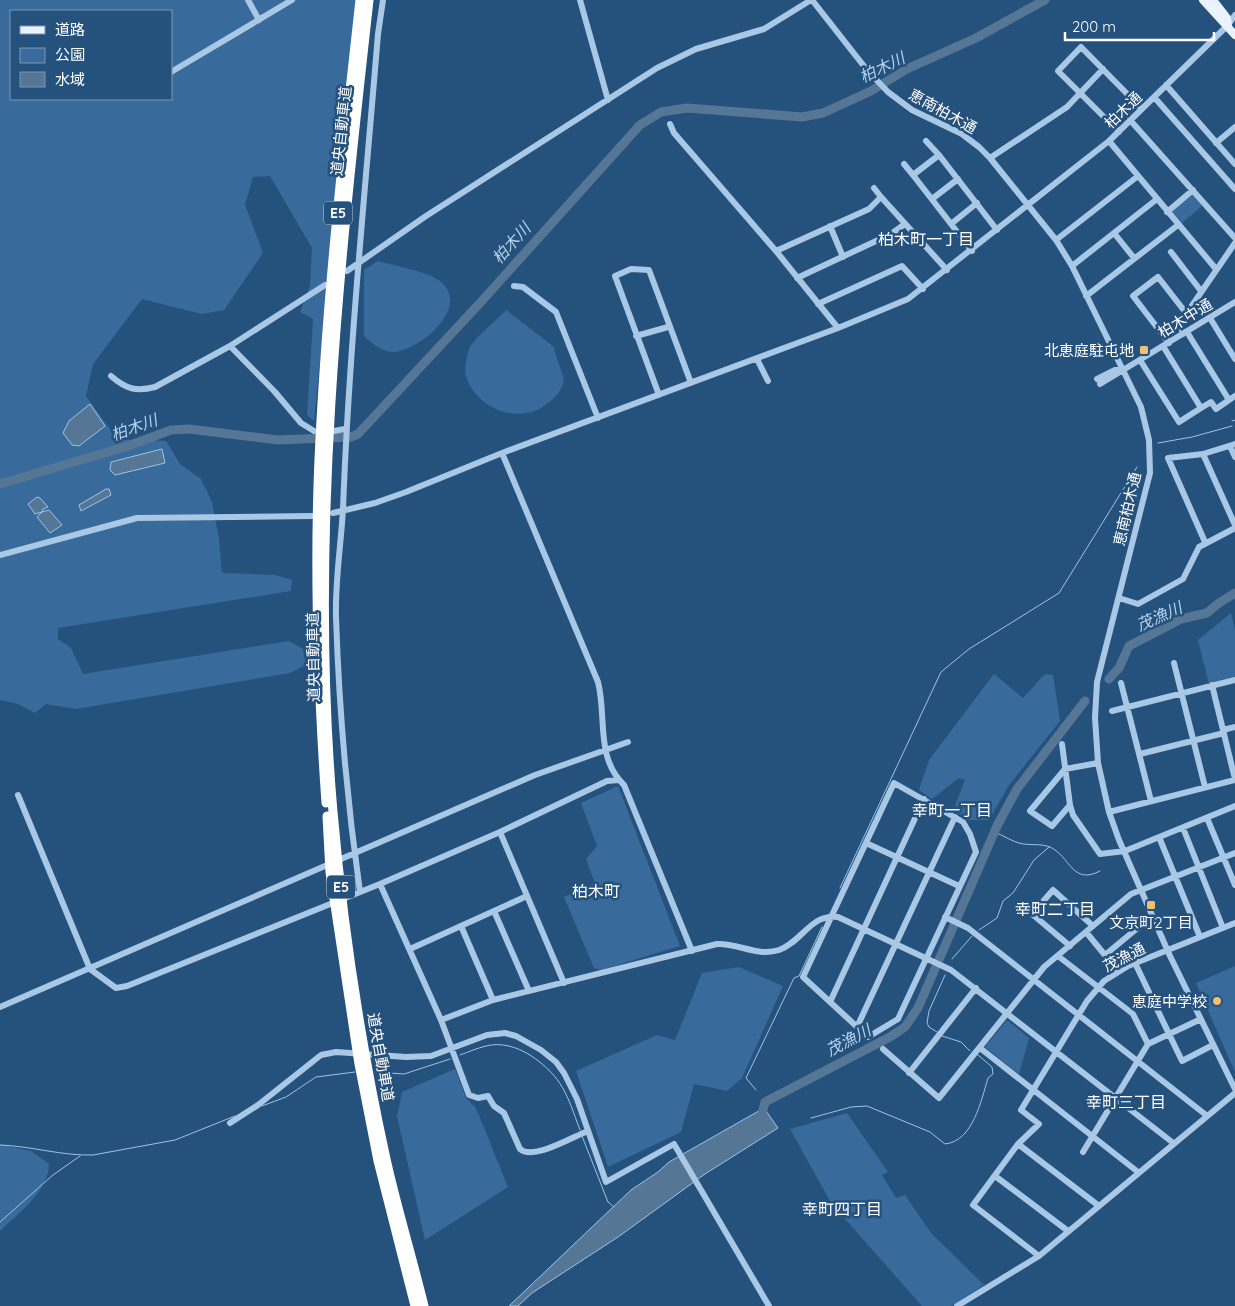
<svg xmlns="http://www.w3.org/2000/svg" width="1235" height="1306" font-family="Quicksand,'Noto Sans JP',sans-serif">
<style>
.green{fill:#386b9b;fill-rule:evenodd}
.water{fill:#567696;stroke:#9ec4e6}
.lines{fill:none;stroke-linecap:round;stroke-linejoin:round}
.stream{stroke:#9ec4e6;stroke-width:1}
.river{stroke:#567696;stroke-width:9}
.minor{stroke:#a9c8e5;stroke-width:6}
.major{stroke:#eaf2fd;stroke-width:8}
.highway{stroke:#fff;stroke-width:9}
.poi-dot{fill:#efc16e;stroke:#25517d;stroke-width:2}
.labels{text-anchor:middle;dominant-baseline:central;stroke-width:5;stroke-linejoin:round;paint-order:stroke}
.shield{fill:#25517d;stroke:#becbd8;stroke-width:1}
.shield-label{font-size:14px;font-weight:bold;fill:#fff}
.street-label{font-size:15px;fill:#fff;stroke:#25517d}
.poi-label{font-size:15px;fill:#fff;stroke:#25517d;text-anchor:end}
.water-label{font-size:16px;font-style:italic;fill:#b5d2ed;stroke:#25517d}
.neighbourhood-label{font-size:16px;fill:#fff;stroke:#25517d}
</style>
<rect width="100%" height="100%" fill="#25517d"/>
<path class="green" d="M0,0H356L314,421L307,415L313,319L300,312L310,286L312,248L270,176L253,177L245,205L263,253L224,310L202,314L142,299L93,364L86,396L117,439L166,441L180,464L201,479L212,502L219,539L222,573L275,575L292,580L291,591L58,628V639L71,648L83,674L289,641L303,649L306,665L290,673L76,709L46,704L35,713L18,704L0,700ZM11,11H171V99H11Z
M1192,194L1202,206L1182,223L1172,211Z
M378,261C395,266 426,271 440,281C472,307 420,350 394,352C382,352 372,344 364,336V270Z
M506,310L553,346L564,379C562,392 554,399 544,406C516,425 475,407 466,376C464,370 467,355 469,349C473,339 498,319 506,310Z
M1231,613L1235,630V677L1209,684L1198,640Z
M994,674L1023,698L1045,674L1053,675L1060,721L1009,785L989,820H966L954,808L965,780L959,778L932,799L919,790L929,760Z
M618,786L680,946L601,970L594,968L564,897L595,883L586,859L597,846L581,803Z
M1235,966V1072L1196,983Z
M739,967L783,986L742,1078L727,1091L694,1084L681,1132L608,1167L576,1071L657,1035L675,1040L702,973Z
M1007,1020L1029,1038L1019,1074L985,1047Z
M455,1069L466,1098L476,1108L508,1187L425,1240L397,1116L402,1092Z
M847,1113L888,1172L882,1175L896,1198L905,1195L931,1233L984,1285L951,1306H922L831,1203L790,1129Z
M0,1144L31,1151L49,1164C49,1190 18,1214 0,1231Z"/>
<path class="water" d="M90,404L105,426L79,446L72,445L63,433L69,421Z
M162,449L165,463L115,475L110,470L111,462Z
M106,489H109L111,495L81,511L79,505Z
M37,497L40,498L48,507L43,509L42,512L49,510L62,525L50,533L37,517L42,512L35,514L28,504Z
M764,1108L778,1128L705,1174L618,1237L532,1293L518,1306H509L631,1190L658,1172L669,1162Z"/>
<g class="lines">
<path class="stream" d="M1232,421L1235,420
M1158,443L1192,437L1232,426
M994,832C1003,835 1011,841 1019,843C1029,846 1040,843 1050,847C1070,856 1072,886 1100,871
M840,888L941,672L969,649L1059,593L1137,467
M979,930L997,918L1003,901L1013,893L1034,860L1049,847
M952,959L972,936
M937,1032L929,1027L927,1023L929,1011L945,975
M942,1036L961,1042L970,1051
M460,1055C469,1052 477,1048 486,1046C501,1042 517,1047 530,1055C563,1077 567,1095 580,1130
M375,1072L404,1074L450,1059
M756,1090L746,1078L794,978L799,976L822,927
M262,1106L286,1097L316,1077L355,1072
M811,1118L851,1107L867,1106L930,1132L945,1144C973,1141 981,1101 988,1078L993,1074L992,1067L978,1055
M582,1136L608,1202L614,1207
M0,1145C31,1146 62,1156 93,1155L175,1140L235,1116
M0,1222L53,1175L80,1156"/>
<path class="river" d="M0,484L128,446L171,430L189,429L278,440L351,437L358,434L480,303L640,125L661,112L687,108L802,117L823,113L871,91L907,69L976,38L1045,0
M1109,679L1119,668L1129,646L1181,619L1207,613L1219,603L1235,593
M761,1118L765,1102L890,1037L905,1027L918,1008L997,826L1017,789L1085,701"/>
<path class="minor" d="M248,0L259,20
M580,0L608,100
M812,0L867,70L888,92L912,110L962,134L979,147L990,158L1056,240L1072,266L1141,407L1149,440L1150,473L1097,682L1095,718L1098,763L1109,812L1119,840L1170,956L1235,1089
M171,72L292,0
M1166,85L1235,164
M1154,97L1235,189
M1130,120L1235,238
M670,124L674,133L776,251L838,328
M1119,132L1058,71L1081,47L1142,109
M926,141L939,155
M1109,141L1216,269
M1216,143L1235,127
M990,158L1067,107L1103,69
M904,164L913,175
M874,188L881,197
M932,199L958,179
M1167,212L1193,190
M951,224L977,203
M830,226L843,257
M1114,233L1134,258
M1056,240L1138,176
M776,251L869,209L881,197L947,270
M972,251L913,175L939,155L997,230
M1171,252L1201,291
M1072,266L1157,199
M347,271L426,216L657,68L696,49L764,29L811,0
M797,278L891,234L905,224
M514,286L523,287L556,312L598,418
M1086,296L1178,225
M818,304L902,266L923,289
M1210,318L1235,359
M1187,332L1229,400L1235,396
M1183,334L1180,323L1235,243
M636,336L668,327
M1169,343L1133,296L1158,277L1186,313
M230,346L275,392L301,423L314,431
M757,359L768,381
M1140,360L1179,422L1201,408L1163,346
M111,376C126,389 136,392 155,387L230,346L325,285
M1097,379L1115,370H1122
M1100,384L1235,302
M659,395L615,276L631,269L649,270L691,383
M1201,408L1211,402L1216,409L1229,400
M334,431L345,429
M1230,446L1235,457
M502,453L598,682C607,717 595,757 624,785L692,951
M1203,454L1235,525
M333,513L375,503L406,492L502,453L838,328L908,299L1109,141L1228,25L1235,15
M1205,542L1168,458L1203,454L1235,444
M0,555L137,518L312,516
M1119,598L1138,604L1183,579L1199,547L1235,528
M1174,663L1205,787
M1121,683L1151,801
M1212,685L1235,779
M1112,711L1235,680
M1223,730L1235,727
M1062,744L1070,805
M1140,754L1224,733
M1098,763L1065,769L1030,811L1052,826L1070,805L1073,815L1100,854L1125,851L1235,806
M894,783L963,822L970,834L976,852L898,1019L868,1037L803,977Z
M18,795L90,969L116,988L127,986L380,884L500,832L564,983
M1109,812L1235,780
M1207,818L1235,885
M1183,828L1223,928
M500,832L607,781L619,780
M1159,837L1200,937
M866,843L959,886
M380,884L441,1020L469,1095L478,1098L488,1096L494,1106L504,1113L520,1149C533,1161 572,1137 588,1131
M360,892C347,801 339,708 336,617C335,580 341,545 343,509C349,350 365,192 378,34L383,0
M494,911L529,991
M945,917L968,928L1206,1115
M461,926L493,1000
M1086,932L1118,971
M1070,946L1032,914L1053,890L1093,926
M410,949L527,896
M1105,955L1152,916
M1058,956L1133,1014L1148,1044
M1135,963L1182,1061L1213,1045
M830,1002L924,799
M0,1007L535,775L628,742
M441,1020L493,1000L717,944C738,943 758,957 779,950C802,942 811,913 838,917L951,970L1172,1142
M857,1027L955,817
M980,1048L1138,1172
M883,1049L939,1098L1044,967L1131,894L1235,853
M909,1073L976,988
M230,1123L258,1105L321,1055L336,1052L406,1057L431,1056L487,1035L505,1033L516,1036L541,1050L556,1062L564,1073L577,1099L606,1182L674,1144L769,1306
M1018,1144L1099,1206
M1083,1152L1148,1044L1201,1019
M995,1176L1068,1231
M1039,1256L973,1205L1018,1144L1039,1124L1021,1110L1087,1001L1104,981L1128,966L1235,923
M957,1306L1039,1256L1235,1093"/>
<path class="major" d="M1203,0L1235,35
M1213,0L1227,18L1228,25"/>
<path class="highway" d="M369,0C339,269 309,541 333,812C343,928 361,1045 386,1159C397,1208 412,1257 424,1306
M326,803C318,689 314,573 319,459C326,306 343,152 360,0
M327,816L330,872L359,1064L378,1161L415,1306"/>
</g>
<g class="poi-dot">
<rect x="1139" y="345" width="10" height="10" rx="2.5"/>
<rect x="1146" y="900" width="10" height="10" rx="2.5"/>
<circle cx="1217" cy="1001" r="5"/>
</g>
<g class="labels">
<g class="shield">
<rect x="324" y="201.5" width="28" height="23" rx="4"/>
<rect x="327" y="875.5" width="28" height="23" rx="4"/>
</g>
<g class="shield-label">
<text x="338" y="213">E5</text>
<text x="341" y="887">E5</text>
</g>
<g class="street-label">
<text transform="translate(1123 110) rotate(-44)">柏木通</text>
<text transform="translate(943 111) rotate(29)">恵南柏木通</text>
<text transform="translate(341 131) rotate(-84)">道央自動車道</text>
<text transform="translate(1185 318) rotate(-31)">柏木中通</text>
<text transform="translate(1127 509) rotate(-77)">恵南柏木通</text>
<text transform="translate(313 657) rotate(-91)">道央自動車道</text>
<text transform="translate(1124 957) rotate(-27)">茂漁通</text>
<text transform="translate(381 1057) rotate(80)">道央自動車道</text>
</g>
<g class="poi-label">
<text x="1134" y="350">北恵庭駐屯地</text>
<text x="1151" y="922" text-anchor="middle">文京町2丁目</text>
<text x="1207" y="1001">恵庭中学校</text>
</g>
<g class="water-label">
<text transform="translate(882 67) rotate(-26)">柏木川</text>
<text transform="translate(511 243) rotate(-48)">柏木川</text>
<text transform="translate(134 427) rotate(-20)">柏木川</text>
<text transform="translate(1159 616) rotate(-24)">茂漁川</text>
<text transform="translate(848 1040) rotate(-28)">茂漁川</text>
</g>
<g class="neighbourhood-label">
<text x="926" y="239">柏木町一丁目</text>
<text x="952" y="810">幸町一丁目</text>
<text x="596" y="891">柏木町</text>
<text x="1055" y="909">幸町二丁目</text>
<text x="1126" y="1102">幸町三丁目</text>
<text x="842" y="1209">幸町四丁目</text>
</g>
</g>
<rect x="10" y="10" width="162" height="90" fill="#25517d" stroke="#7c97b1"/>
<rect x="20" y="26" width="25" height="8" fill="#eaf2fd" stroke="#7c97b1"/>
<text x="55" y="35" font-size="15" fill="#ffffff">道路</text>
<rect x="20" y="48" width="25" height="15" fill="#386b9b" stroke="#7c97b1"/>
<text x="55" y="60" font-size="15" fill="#ffffff">公園</text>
<rect x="20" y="72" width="25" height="15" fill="#567696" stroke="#7c97b1"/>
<text x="55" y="85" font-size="15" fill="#ffffff">水域</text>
<path d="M1065 32v8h149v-8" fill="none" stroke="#ffffff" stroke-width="2.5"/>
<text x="1072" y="32" font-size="15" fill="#ffffff" stroke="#25517d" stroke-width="4" paint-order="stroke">200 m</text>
</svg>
